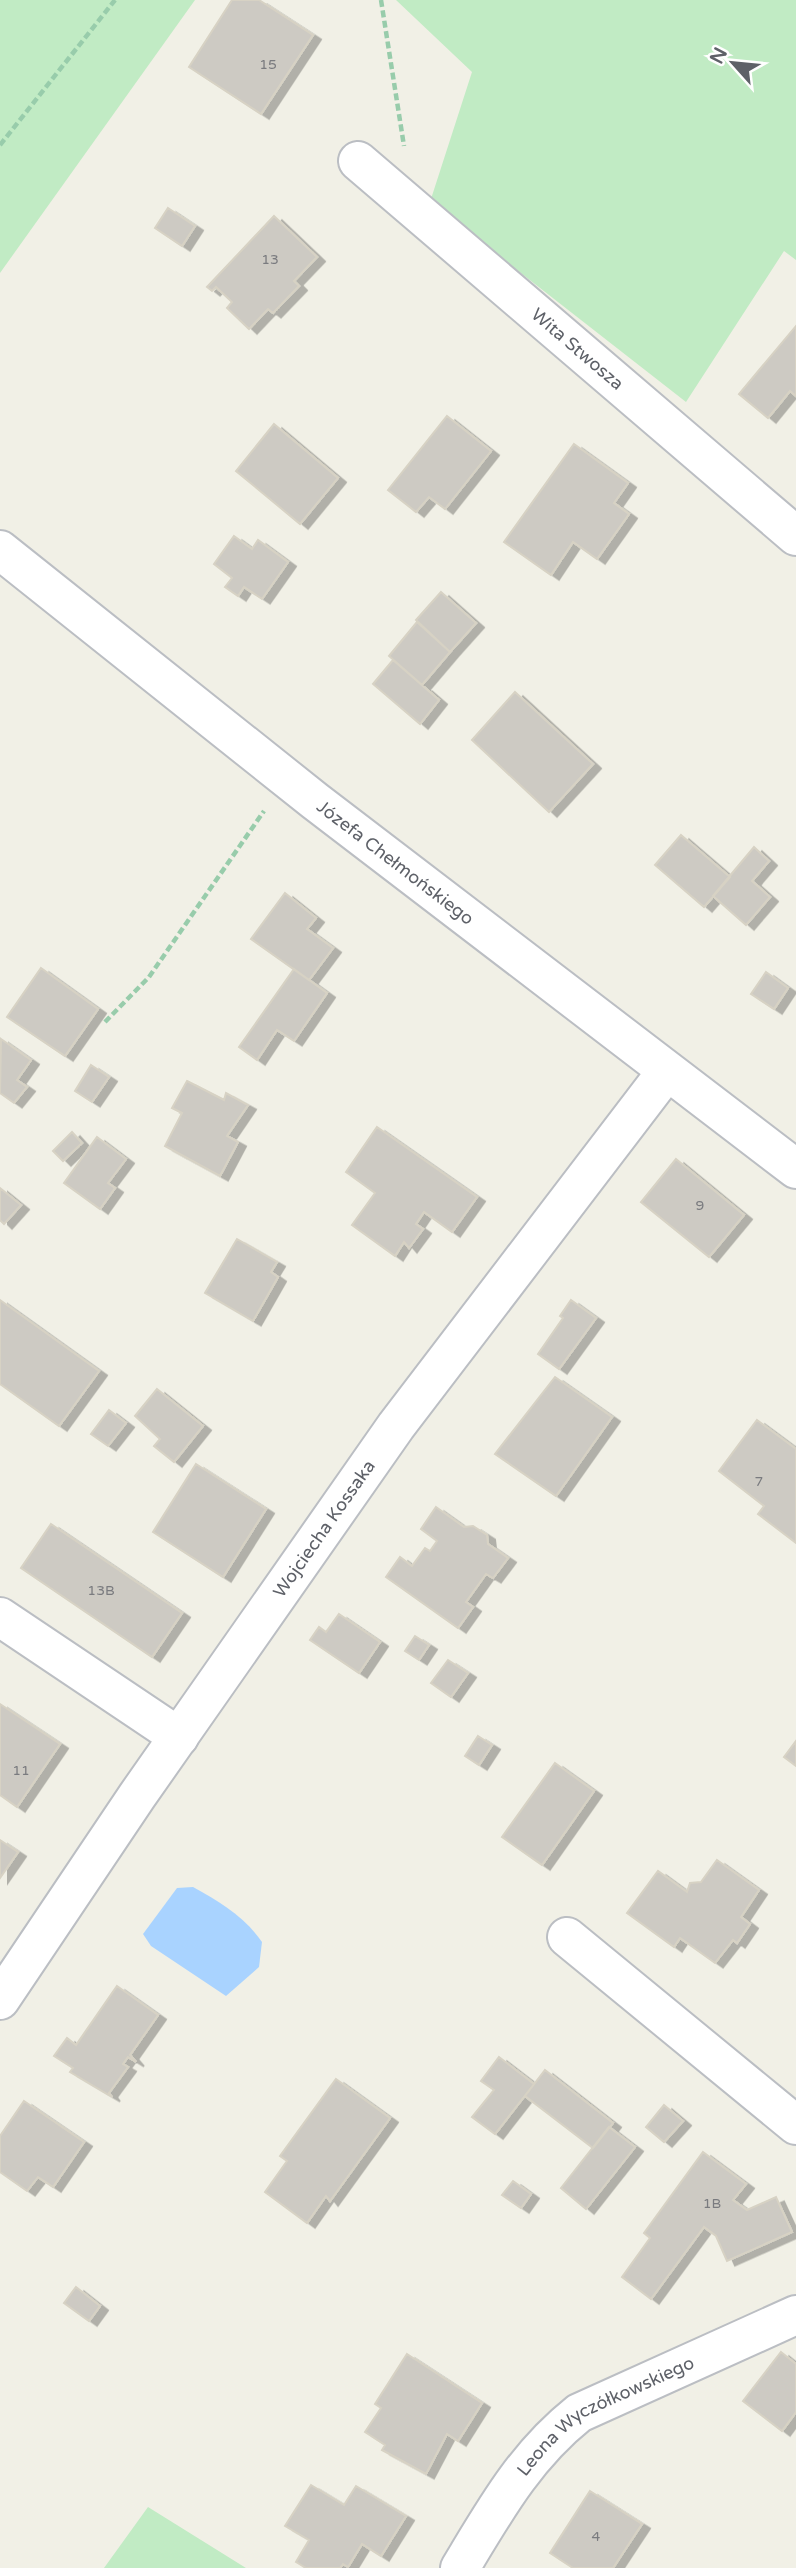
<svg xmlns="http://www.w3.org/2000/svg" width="796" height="2568" font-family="'Varela Round',sans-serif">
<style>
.green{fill:#c1ebc4}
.water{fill:#a9d3ff}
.building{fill:#cdcac3;stroke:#d7d2c4;stroke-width:2;filter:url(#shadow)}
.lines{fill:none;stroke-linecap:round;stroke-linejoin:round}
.minor-casing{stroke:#bbbec3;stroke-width:42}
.path{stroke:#98ccab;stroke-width:4.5;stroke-dasharray:7 3.5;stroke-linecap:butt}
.minor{stroke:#fff;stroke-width:38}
.labels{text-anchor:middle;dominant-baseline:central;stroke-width:5;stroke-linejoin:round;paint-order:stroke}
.number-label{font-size:14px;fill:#7a7b7f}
.street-label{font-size:18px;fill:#5e6168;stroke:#fff}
</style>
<defs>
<filter id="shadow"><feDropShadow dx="8" dy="4.5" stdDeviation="0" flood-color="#0004"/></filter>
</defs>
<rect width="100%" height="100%" fill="#f1f0e6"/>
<path class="green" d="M0,0H195L0,273Z
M396,0H796V260L784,251L686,402L430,202L472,72Z
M148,2507L246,2568H104Z"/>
<path class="water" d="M193,1887C220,1902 244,1916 262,1942L259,1967L226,1996L151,1946L143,1934L177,1888Z"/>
<path class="building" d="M232,0H259L313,35L261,114L189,67Z
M168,208L195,226L182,246L155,228Z
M274,216L317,257L294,281L299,286L273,313L268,309L249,329L227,308L232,302L216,287L212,291L207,287Z
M796,326V396L790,391L768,418L739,394Z
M447,416L491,451L445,509L429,497L416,512L388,490Z
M274,424L338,478L300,524L236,471Z
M574,444L628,483L614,503L629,514L597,559L573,542L551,575L504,542Z
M234,536L252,549L258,540L288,562L262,599L244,587L238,596L225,587L232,578L214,564Z
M441,592L476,623L450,652L416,620Z
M417,622L450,652L422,685L389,656Z
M393,660L439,700L420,724L373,684Z
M515,692L593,764L549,812L472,740Z
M681,835L730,877L704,907L655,865Z
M754,847L769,861L752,881L770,897L746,925L713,896Z
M285,893L316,918L307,929L333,948L309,980L251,939Z
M41,968L98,1009L65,1056L7,1017Z
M294,969L327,993L294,1041L277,1030L257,1060L239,1047Z
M766,972L788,988L774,1009L751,994Z
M1,1039L31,1060L17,1080L27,1087L14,1103L0,1093Z
M91,1065L109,1077L92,1102L75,1091Z
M187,1081L224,1100L226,1093L248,1105L227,1136L238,1142L220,1176L165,1146L182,1113L172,1108Z
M377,1127L477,1197L452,1232L424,1212L416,1224L423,1229L409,1248L404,1242L395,1256L352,1225L375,1193L346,1172Z
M72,1132L82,1143L63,1161L53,1151Z
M97,1137L126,1159L108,1183L115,1188L100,1209L64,1183Z
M676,1159L744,1215L709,1257L641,1202Z
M0,1188L21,1205L4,1224L0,1220Z
M237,1239L277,1262L271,1272L278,1277L253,1321L205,1293Z
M0,1300L99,1371L59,1426L0,1384Z
M571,1300L596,1318L559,1369L538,1354L563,1318L560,1316Z
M555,1377L612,1417L556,1496L495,1454Z
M157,1389L203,1426L174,1462L154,1446L160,1439L135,1416Z
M109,1410L126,1423L108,1446L91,1434Z
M757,1420L796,1449V1543L758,1514L764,1506L719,1471Z
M196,1464L266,1509L223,1577L153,1532Z
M436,1507L464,1527L473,1526L487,1535L488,1544L508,1558L493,1578L486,1574L466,1602L473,1607L458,1628L386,1577L400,1557L412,1566L425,1548L430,1551L437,1541L421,1529Z
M51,1524L182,1613L152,1657L21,1568Z
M339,1614L380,1642L359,1673L310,1640L319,1627L326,1632Z
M415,1636L429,1645L419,1660L405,1651Z
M448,1660L468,1673L451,1697L431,1683Z
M0,1704L60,1744L17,1807L0,1795Z
M478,1736L492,1745L479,1765L465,1756Z
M796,1741V1766L784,1757Z
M555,1763L594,1791L542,1865L502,1837Z
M0,1840L18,1852L0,1878Z
M717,1860L759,1890L741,1917L750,1924L737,1943L733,1940L715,1963L680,1938L674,1947L627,1913L658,1871L687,1892L690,1883L701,1882Z
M117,1986L158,2015L130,2055L136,2062L128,2057L123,2064L128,2067L109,2093L112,2097L70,2072L73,2068L54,2056L67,2038L76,2045Z
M499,2057L534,2084L495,2134L472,2117L494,2090L481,2081Z
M545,2070L613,2123L593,2148L525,2096Z
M336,2079L390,2118L330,2201L326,2196L307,2223L265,2192L287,2161L280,2156Z
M24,2101L84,2142L53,2187L38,2177L27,2191L0,2172V2136Z
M664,2105L683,2121L664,2142L646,2127Z
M609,2127L635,2147L586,2209L561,2188Z
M703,2152L746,2184L733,2200L747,2210L776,2197L792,2232L727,2261L716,2236L704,2227L651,2299L622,2277L650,2238L644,2233Z
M513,2181L531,2194L521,2208L502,2195Z
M76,2287L100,2306L89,2321L64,2303Z
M781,2352L796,2364V2412L782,2431L743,2401Z
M407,2354L482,2403L458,2441L447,2434L426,2474L382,2450L385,2445L365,2432L381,2408L375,2404Z
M311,2485L344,2505L356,2486L406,2516L381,2556L362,2544L348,2567L343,2564L340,2568H306L296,2562L309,2540L285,2526Z
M590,2491L642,2524L613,2568H573L550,2553Z"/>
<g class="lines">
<defs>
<g id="minor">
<path id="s1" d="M358,161L796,536"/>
<path id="s2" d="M0,550L315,801L796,1169"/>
<path d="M0,1617L179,1737"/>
<path d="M567,1937L796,2125"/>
<path id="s3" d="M0,2000L137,1796L396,1426L667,1071"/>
<path id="s4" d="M460,2568C495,2510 525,2456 579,2413L796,2315"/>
</g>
</defs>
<use href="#minor" class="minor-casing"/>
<path class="path" d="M381,0L404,146
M0,145L115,0
M105,1022L149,977L264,811"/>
<use href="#minor" class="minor"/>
</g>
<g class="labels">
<g class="number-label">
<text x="268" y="64">15</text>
<text x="270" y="259">13</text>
<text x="700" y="1205">9</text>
<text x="759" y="1481">7</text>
<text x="101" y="1590">13B</text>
<text x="21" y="1770">11</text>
<text x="712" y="2203">1B</text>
<text x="596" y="2536">4</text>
</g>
<g class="street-label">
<text stroke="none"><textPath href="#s1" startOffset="289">Wita Stwosza</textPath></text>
<text stroke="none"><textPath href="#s2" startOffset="504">Józefa Chełmońskiego</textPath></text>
<text stroke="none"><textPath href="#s3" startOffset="572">Wojciecha Kossaka</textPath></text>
<text stroke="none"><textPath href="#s4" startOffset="217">Leona Wyczółkowskiego</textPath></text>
</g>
</g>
<g transform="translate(733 63) rotate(297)" stroke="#ffffff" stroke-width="5" paint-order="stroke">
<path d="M0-5L12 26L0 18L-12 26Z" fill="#5e6168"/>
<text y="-10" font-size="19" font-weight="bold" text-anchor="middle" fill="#5e6168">N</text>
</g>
</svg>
